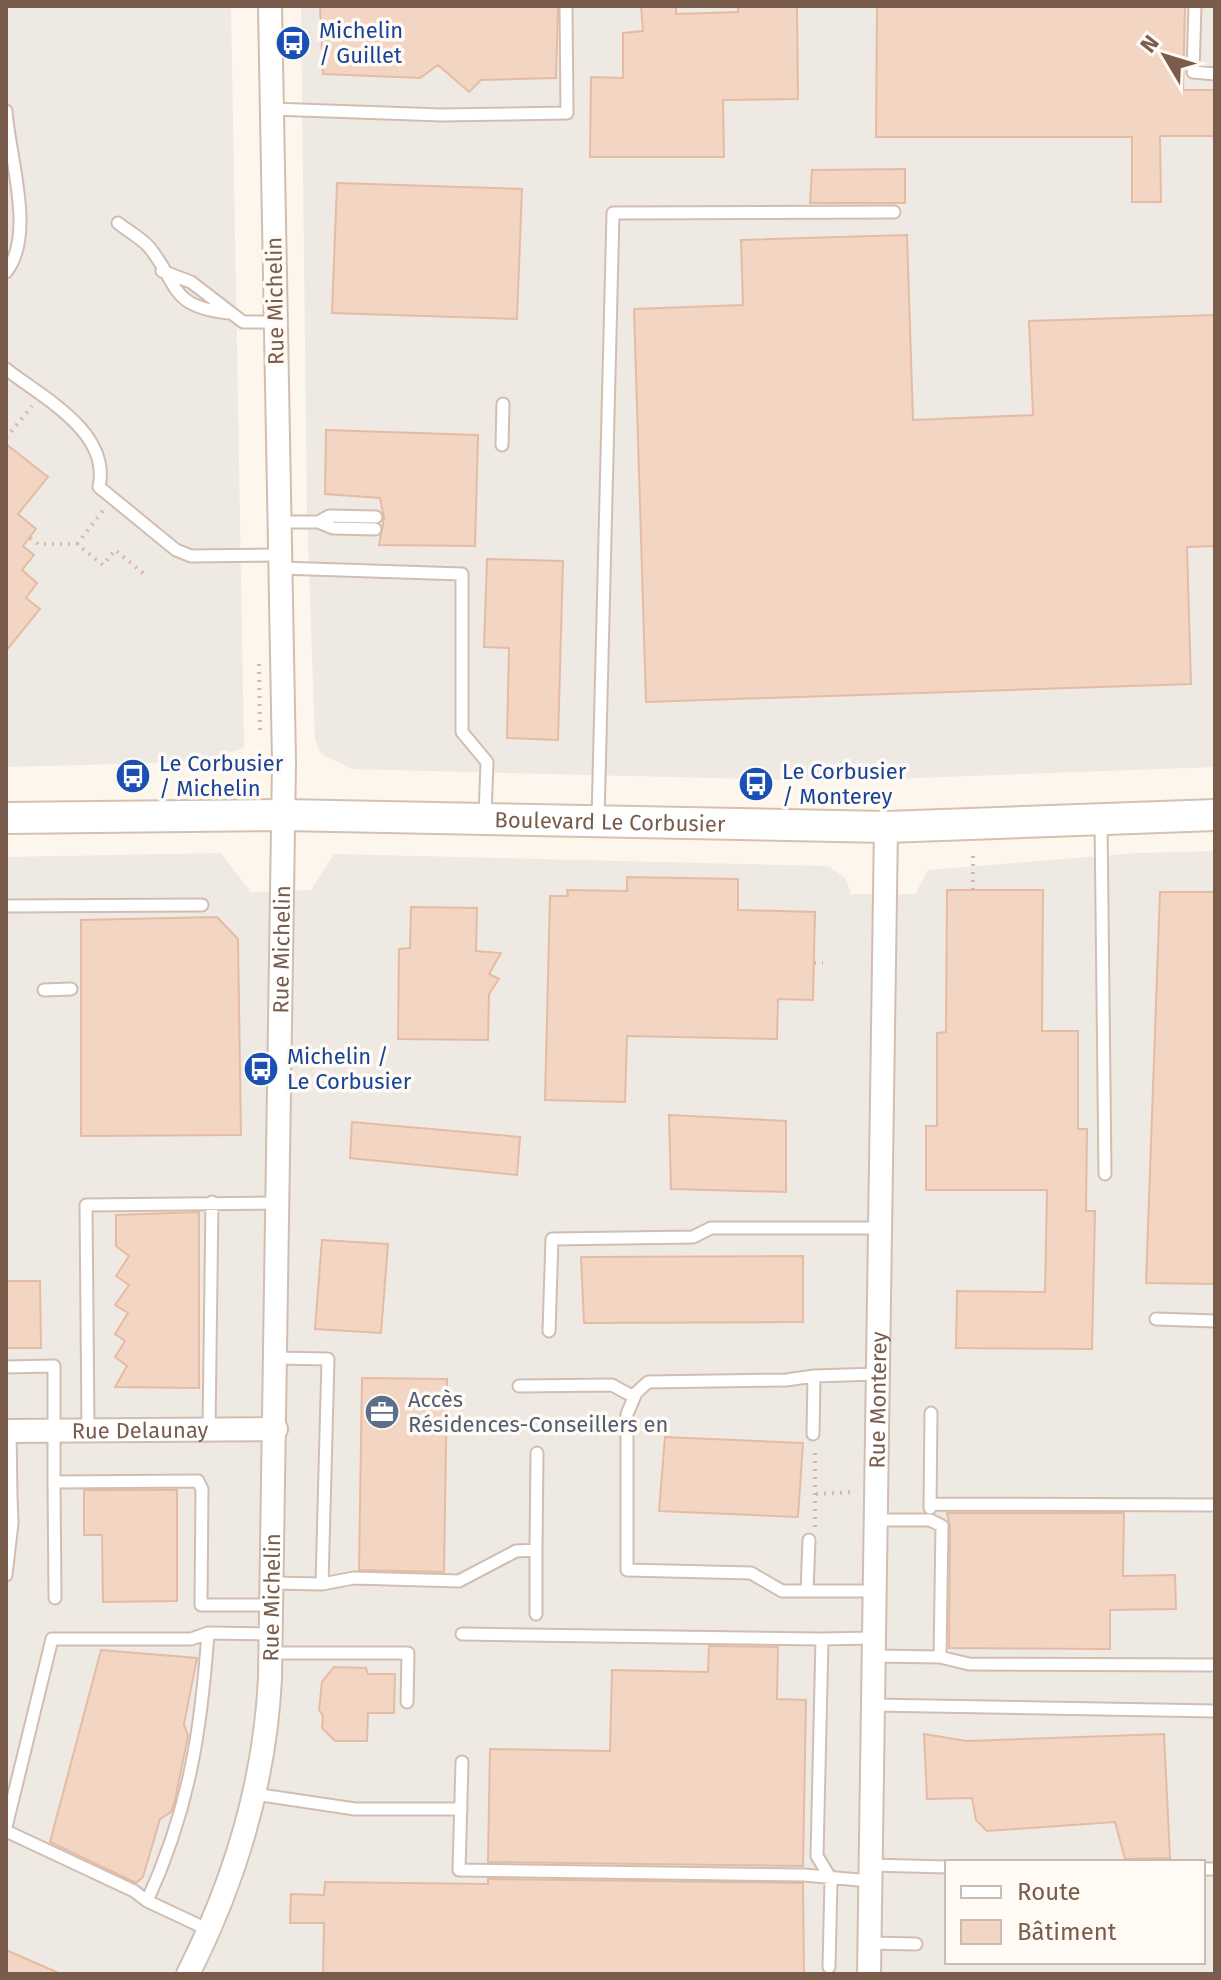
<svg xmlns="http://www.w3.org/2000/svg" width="1221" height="1980" font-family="'Fira Sans',sans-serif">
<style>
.industrial{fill:#efe9e4;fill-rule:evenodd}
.building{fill:#f3d5c3;stroke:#e6bba3;stroke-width:2}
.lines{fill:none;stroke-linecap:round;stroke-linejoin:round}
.lane-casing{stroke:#d1beb0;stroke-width:15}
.street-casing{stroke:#d1beb0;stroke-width:26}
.secondary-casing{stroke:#d6c0b0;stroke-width:34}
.path{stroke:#d9b8a5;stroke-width:4;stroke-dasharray:2 6;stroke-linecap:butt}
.lane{stroke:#fff;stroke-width:11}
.street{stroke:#fff;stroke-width:22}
.secondary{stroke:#fff;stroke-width:30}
.labels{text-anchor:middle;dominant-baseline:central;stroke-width:7;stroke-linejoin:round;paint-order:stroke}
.transit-label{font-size:22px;fill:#164399;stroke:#fffaf3;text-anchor:start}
.street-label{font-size:22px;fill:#7a5c4d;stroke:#fffaf3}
.service-label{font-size:22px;fill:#4e5e75;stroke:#fffaf3;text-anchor:start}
</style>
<rect width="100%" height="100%" fill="#fdf6ec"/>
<path class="industrial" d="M6,6H231L244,748L196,762L6,767Z
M301,6H1215V767L829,781L352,769L321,754L315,740L307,512Z
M1215,851V1974H6V857L221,853L251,892L311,890L334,854L829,866L846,879L851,894H915L928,870L1137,853ZM947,1862H1203V1962H947Z"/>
<path class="building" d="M320,6H558L556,78L481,80L469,92L438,65L420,78L323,74Z
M641,6H676V14L738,12V6H797L798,99L723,100L724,157H590L591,77L623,78V33L643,31Z
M877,6H1185L1183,90H1215V136H1160L1161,202H1132V137H876Z
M905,169V203H810L812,170Z
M337,183L522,189L517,319L332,313Z
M907,235L913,420L1033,415L1029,321L1215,315V546L1187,547L1191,684L646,702L634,309L743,305L741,240Z
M326,430L478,435L475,546L379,545L384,518L380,498L325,494Z
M6,444L48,477L18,514L36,529L23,546L34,555L22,570L37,583L26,598L40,609L6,651Z
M487,559L563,561L558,740L507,738L509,648L484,647Z
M627,877L738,879V910L815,912L813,1000L778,999L777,1039L627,1036L625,1102L545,1100L550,896H568L567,890L627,891Z
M947,890H1043L1042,1031H1078V1129H1087L1086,1211H1095L1092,1349L956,1348L957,1291L1045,1292L1047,1190H926V1126H937V1033L946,1032Z
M1160,892H1215V1284L1146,1283Z
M411,907L477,908L476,951L501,953L489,974L499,979L489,994L488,1040L398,1039L399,949L410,948Z
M217,917L238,939L241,1135L81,1136V920Z
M669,1115L786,1121V1192L671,1189Z
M352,1122L520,1137L517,1175L350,1158Z
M199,1212V1388L115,1387L127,1366L115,1357L125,1341L115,1334L128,1313L115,1305L129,1285L116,1276L129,1256L116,1246V1215Z
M322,1240L388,1244L381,1333L315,1329Z
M803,1256V1322L584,1323L581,1257Z
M6,1281H40L41,1348H6Z
M362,1378L447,1379L444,1572L359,1570Z
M665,1437L803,1443L798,1517L659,1511Z
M84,1490H177V1601L103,1602L102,1535H84Z
M947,1513H1124L1123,1576L1175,1575L1176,1609L1110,1610V1649L949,1648L950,1526Z
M709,1646L778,1647L777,1699L806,1700L803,1866L488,1862L490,1749L610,1751L612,1670L708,1672Z
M101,1650L197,1658L184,1724L188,1736L175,1800L171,1812L160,1819L143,1877L136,1883L50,1842Z
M334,1667L366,1668L368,1674H395L394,1713H368L367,1741H335L322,1728L323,1716L319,1710L322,1682Z
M924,1734L967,1741L1164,1734L1170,1858L1125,1859L1115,1822L987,1831L976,1820L972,1798L927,1799Z
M488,1879L803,1883L804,1974H323L324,1923H290L291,1894L324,1895L325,1882L488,1884Z
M6,1950L61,1974H6Z"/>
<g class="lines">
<defs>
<path id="lane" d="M1195,6L1193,72L1215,74
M272,109L441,115L567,113L566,6
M6,111C9,156 36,235 6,272
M118,223C128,231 141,238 149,247C180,285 168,306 228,313
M162,271L191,282L243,322H276
M6,369C43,398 111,432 99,487L176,550L191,556L280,555
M502,445L503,404
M280,522H318L329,516L376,517
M318,522L333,528L375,529
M280,568L462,574V732L487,762L485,816
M598,820L613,213L894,212
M1101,820L1105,1174
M6,906L202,905
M44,990L71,989
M1156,1319L1215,1321
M549,1331L552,1239L693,1237L711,1228H879
M6,1367L54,1366V1482L198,1481L202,1489L201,1605H271
M519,1386L612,1385L634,1397
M209,1429L212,1202
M88,1430L86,1205L278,1203
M813,1434L814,1376L877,1374
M54,1482L55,1598
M7,1496H11L10,1431
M930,1504L1215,1505
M930,1508L931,1413
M809,1540L807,1591H874
M6,1575L12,1523L11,1496
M272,1583L322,1584L328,1359L277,1358
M322,1584L354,1578L459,1581L516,1551L536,1550L537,1453
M807,1591H782L751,1573L627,1570V1414L636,1393L648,1382L786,1380L814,1376
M536,1614V1550
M462,1634L822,1639
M270,1653H408L407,1702
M873,1656L940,1657L942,1526L930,1520H875
M940,1657L969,1664L1215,1665
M872,1705L1215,1711
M462,1762L459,1870L804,1875L870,1881
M254,1794L355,1809H461
M6,1827L52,1639H191L208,1633
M6,1831L134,1891L147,1901
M870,1865L947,1867
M1203,1869H1215
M209,1930L147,1901C189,1810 201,1732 208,1633L271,1634
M869,1943L916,1944
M829,1967L831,1879L817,1856L822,1639L873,1638"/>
<g id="street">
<path id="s1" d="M6,1431L276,1429"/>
<path id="s2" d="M188,1974C235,1881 265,1782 270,1678L284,762L270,6"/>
<path id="s3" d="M869,1974L886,827"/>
</g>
<g id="secondary">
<path id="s4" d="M6,818L284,815L886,827L1215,815"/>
</g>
</defs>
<use href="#lane" class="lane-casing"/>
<use href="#street" class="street-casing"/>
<use href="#secondary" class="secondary-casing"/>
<path class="path" d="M6,438L32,406
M30,538L38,544H77L103,565L115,550L144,574
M77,544L105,508
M259,664L260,733
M973,890V855
M814,963H823
M816,1494L854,1492
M815,1527V1448"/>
<use href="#lane" class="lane"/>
<use href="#street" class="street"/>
<use href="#secondary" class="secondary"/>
</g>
<defs>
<symbol id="bus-disc" viewBox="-11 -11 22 22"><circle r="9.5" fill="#1a4fb4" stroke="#fffaf3"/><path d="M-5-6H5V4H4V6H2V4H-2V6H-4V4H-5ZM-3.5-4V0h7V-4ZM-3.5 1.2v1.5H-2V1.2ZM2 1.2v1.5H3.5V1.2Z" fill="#fff"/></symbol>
<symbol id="office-disc" viewBox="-11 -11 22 22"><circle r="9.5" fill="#5c6f8a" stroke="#fffaf3"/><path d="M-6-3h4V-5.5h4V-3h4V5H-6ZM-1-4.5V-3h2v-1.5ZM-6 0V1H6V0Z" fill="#fff"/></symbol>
</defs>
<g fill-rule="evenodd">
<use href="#bus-disc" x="273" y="23" width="40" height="40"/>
<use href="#bus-disc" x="113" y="756" width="40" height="40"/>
<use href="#bus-disc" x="736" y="764" width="40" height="40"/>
<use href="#bus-disc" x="241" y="1049" width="40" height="40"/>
<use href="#office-disc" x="362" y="1392" width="40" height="40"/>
</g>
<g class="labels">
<g class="transit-label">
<text x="319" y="30">Michelin<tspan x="319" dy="25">/ Guillet</tspan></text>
<text x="159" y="763">Le Corbusier<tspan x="159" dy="25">/ Michelin</tspan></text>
<text x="782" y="771">Le Corbusier<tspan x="782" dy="25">/ Monterey</tspan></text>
<text x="287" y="1056">Michelin /<tspan x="287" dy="25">Le Corbusier</tspan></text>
</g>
<g class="street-label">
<text transform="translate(275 301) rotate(-91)">Rue Michelin</text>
<text stroke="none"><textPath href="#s4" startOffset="604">Boulevard Le Corbusier</textPath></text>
<text stroke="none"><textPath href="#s2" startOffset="1038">Rue Michelin</textPath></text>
<text stroke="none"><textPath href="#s3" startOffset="574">Rue Monterey</textPath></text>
<text stroke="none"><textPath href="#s1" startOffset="134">Rue Delaunay</textPath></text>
<text stroke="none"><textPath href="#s2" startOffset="390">Rue Michelin</textPath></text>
</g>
<g class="service-label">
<text x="408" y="1399">Accès<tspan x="408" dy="25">Résidences-Conseillers en</tspan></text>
</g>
</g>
<rect width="1221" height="1980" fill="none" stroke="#7a5c4d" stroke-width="16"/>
<rect x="945" y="1860" width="260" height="104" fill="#fffaf3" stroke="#cabbb1" stroke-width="2"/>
<rect x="961" y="1886" width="40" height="12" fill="#ffffff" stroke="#cabbb1" stroke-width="2"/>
<text x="1017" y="1900" font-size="24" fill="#7a5c4d">Route</text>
<rect x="961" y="1920" width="40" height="24" fill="#f3d5c3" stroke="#cabbb1" stroke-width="2"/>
<text x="1017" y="1940" font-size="24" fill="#7a5c4d">Bâtiment</text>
<g transform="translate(1165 56) rotate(308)" stroke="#fffaf3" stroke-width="6" paint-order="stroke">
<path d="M0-6L14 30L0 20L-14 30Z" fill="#7a5c4d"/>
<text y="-12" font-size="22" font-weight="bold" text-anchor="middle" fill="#7a5c4d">N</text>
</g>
</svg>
